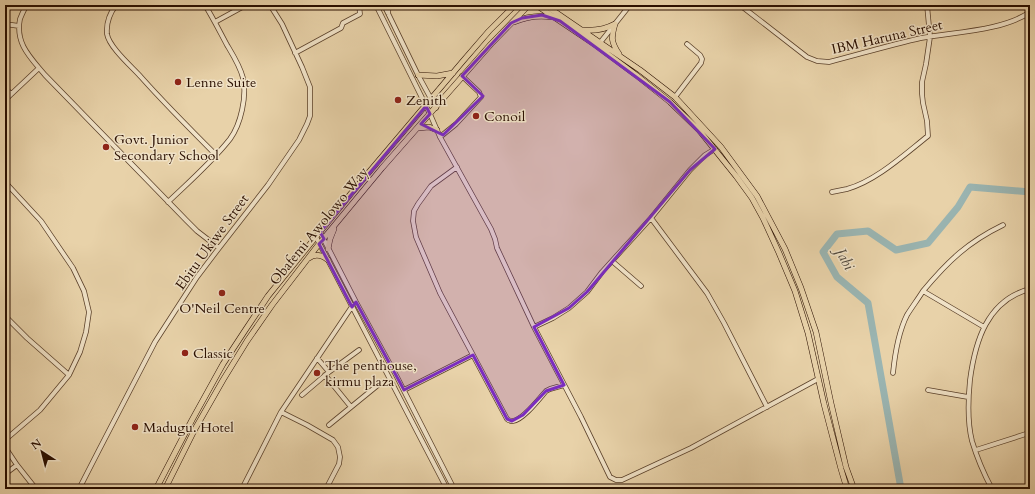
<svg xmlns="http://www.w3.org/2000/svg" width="1035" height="494" font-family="Cardo,serif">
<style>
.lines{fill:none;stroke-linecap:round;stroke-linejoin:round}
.river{stroke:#9ab5b2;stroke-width:7}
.minor-casing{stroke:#5a402a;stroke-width:5.5}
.major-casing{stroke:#2a0f00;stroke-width:6}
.minor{stroke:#f0e2c7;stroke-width:4}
.major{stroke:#e8d2a9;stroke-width:5}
.marked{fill:#7b2cbf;fill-opacity:0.2;stroke:#7b2cbf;stroke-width:3;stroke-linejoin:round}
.poi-dot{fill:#8f2418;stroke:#f0e2c7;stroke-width:1.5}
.labels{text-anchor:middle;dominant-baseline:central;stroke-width:3;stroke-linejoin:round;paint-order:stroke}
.street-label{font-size:14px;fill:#2a0f00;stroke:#f0e2c7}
.poi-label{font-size:14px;fill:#2a0f00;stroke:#f0e2c7;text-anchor:start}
.water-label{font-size:15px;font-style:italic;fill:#51493e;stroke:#f0e2c7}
</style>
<rect width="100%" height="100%" fill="#e8d2a9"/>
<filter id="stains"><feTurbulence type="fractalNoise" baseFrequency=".005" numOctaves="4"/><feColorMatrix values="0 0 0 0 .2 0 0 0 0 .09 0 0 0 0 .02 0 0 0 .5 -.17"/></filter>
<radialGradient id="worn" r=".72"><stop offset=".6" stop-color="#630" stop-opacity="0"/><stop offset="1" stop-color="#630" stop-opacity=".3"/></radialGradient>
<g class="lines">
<path class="river" d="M901,489L868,303L837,277L823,252L837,234L868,231L896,250L928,243L958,207L970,187L1030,192"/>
<defs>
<path id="minor" d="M27,5C24,9 22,14 20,19C15,44 31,58 45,75L186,220L197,231L219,248
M116,5C110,13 106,23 107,34C109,47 132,67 141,77C165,104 190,129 216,155
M376,5L430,114L440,137L491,229L495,239L497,248L534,327L581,417L610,477L616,480H622L691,448L818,379
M384,5L418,75L436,108
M740,5L807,57L817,61L829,62C860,54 890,45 921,38C953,32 1003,31 1030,12
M388,13L389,5
M215,22L246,5
M5,24L19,26
M599,44L630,5
M295,53L341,28L343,23L360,14L359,5
M5,88L11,94
M675,97L701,63L702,59L700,55L687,44
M5,100L39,68
M440,137L456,124L481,97L479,92L462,76
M457,167L431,186L418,204L414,211L413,221L416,237L440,293L507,419C509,421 510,421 513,421C523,420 539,399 546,391L550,389L564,385
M5,182L41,221L73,268L84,291L89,312L86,332L80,352L69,375L40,410L5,440
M832,192C837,191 842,190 847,189C876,181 905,154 928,136L927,121L923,103L922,94V82L926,64L930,37L927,5
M168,202C189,182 212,162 230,139C241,124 247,96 243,78C240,66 233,55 227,45C220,32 213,18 205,5
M651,218L707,293L724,323L767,407
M320,232L356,302L397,377L454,489
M316,237L447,489
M612,261L641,286
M923,291C948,261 968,242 1003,225
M5,316L27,338L69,375
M534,327L553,318L569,308L587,292L602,272L651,218L690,170L705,155L715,149
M317,358L329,372
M893,373C895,353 898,333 907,315C912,307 918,299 923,291L984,327
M325,375L351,407
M404,390L473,355
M928,390L968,397
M302,395L329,372L359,350
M281,412L307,425L333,440L338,447L340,457L339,464L326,489
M329,425L378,385
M5,447L17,465L36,489
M976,450L1029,433
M5,474L17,465
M79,489L99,450L155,342L197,277L219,248L268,185L299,140L307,124L310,116V87L302,67L282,24L270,5
M242,489L281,412L353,305
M992,489C984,474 977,458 972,441C967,421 968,400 970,380C975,342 987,300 1030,289"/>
<path id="major" d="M536,5L597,46L636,75L670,102L699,130L736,176L752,198L763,218L779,253L795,291L808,333L824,404L841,469L847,489
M545,5L640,70L675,97L721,147L757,196L785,249L801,288L816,332L831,403L846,467L854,489
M514,22C527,16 539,15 553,17
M615,24C611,38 611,42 619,54
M583,30C595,31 604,30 615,24
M418,75L437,76L453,73
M418,128L429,127L437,130
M328,249L330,239L334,229
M309,258C316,253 322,255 328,260
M156,489L192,420L223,364L244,332L268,296L353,191L463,61L489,31L515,5
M165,489L195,429L223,380L247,341L272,305L319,244L382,168L491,44L529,5"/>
</defs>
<use href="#minor" class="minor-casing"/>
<use href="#major" class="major-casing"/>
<use href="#minor" class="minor"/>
<use href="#major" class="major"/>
</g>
<path class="marked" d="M542,15L560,21L670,102L715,149L690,170L587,292L569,308L534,327L564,385L546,391L523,415L512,421L507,419L473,355L404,390L356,302L352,307L319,244L324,239L320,232L426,106L430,114L421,124L443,135L483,96L462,76L511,23L522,18Z"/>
<g class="poi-dot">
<circle cx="178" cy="82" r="4"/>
<circle cx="398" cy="100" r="4"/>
<circle cx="476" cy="116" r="4"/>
<circle cx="106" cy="147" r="4"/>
<circle cx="222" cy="293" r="4"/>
<circle cx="185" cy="353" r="4"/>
<circle cx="317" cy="373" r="4"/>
<circle cx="135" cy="427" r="4"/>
</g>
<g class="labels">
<g class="street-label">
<text transform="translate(887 37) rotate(-13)">IBM Haruna Street</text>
<text transform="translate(319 226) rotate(-51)">Obafemi Awolowo Way</text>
<text transform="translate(212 242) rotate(-54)">Ebitu Ukiwe Street</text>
</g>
<g class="poi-label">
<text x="186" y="82">Lenne Suite</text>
<text x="406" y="100">Zenith</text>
<text x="484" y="116">Conoil</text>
<text x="114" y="139">Govt. Junior<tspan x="114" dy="16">Secondary School</tspan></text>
<text x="222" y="308" text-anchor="middle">O'Neil Centre</text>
<text x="193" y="353">Classic</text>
<text x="325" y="365">The penthouse,<tspan x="325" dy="16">kirmu plaza</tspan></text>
<text x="143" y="427">Madugu. Hotel</text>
</g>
<g class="water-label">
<text transform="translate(845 259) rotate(62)">Jabi</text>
</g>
</g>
<rect width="1035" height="494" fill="none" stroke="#e8d2a9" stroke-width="20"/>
<rect x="6" y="6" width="1023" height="482" fill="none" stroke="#2a0f00" stroke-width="2"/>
<rect x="10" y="10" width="1015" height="474" fill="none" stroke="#2a0f00"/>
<g transform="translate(42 452) rotate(324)" stroke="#f0e2c7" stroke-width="3" paint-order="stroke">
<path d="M0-3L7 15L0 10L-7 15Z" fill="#2a0f00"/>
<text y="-6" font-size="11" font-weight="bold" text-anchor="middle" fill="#2a0f00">N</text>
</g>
<rect width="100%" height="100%" filter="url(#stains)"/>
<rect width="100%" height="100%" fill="url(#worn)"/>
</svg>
